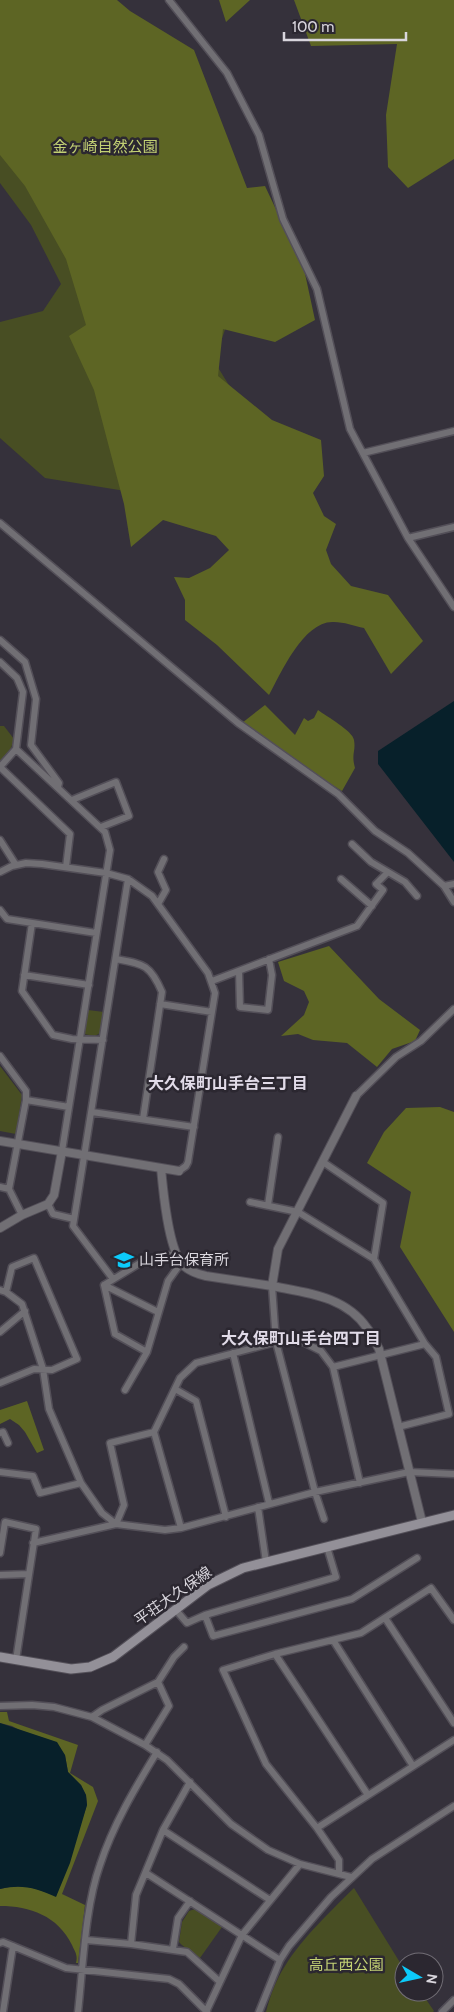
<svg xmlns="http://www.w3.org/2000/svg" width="454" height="2012" font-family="Cabin,'Noto Sans JP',sans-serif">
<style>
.green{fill:#484e23}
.forest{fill:#5d6524}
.water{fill:#07202a}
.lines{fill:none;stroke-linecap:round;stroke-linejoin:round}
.minor-casing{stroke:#534f58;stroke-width:9}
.tertiary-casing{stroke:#534f58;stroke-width:10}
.secondary-casing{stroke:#534f58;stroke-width:11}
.minor{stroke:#716f74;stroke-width:6}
.tertiary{stroke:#716f74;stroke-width:8}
.secondary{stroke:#939098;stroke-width:9}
.labels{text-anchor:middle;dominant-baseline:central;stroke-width:5;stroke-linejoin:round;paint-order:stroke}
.park-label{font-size:15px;fill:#c3d174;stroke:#2b2730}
.poi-label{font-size:15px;fill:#d9d6dd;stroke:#2b2730;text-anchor:start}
.street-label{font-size:15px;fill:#d9d6dd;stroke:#2b2730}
.neighbourhood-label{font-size:16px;font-weight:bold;fill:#e1dbe8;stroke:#2b2730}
</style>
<rect width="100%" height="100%" fill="#35313b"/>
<path class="green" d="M0,0L226,327L214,361L282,471L150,495L45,478L0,438V322L43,311L61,284L31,225L0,183Z
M0,726H4L14,739L11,748L0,762Z
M88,1010L104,1012L100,1033L95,1036L84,1034Z
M0,1066L22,1095L16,1134L0,1131Z
M354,1888L404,1969V1992H421L434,2011L433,2012H266C270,1996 276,1980 285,1966C302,1938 331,1911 354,1888Z
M195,1909L222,1927L200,1958C193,1952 185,1949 179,1942L182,1922L189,1911Z"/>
<path class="forest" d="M0,0H117L130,11L194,50L247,188L265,186L304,269L315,320L275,342L223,329L218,376L272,420L321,440L324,476L313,493L324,516L336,524L326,550L331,564L351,586L388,595L423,641L391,674L364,628C354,626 344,622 334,622C304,620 281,673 269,695L217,645L185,620V600L174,577L189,578L210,568L229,550L216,536L163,520L131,547L124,504L94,390L69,336L86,325L66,259L25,186L0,155Z
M219,0H250L226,22Z
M294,0H454V159L408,188L388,167L386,115L397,44L311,46Z
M265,705L295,735L304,718L308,721L314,718L318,710C326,716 353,731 354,740C356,752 351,753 355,768L342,791L308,770L242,723Z
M329,946L379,999L420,1030L415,1041L392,1049L377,1067L347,1043L313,1040L298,1034L281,1036L304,1015L309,1002L304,991L284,981L278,962Z
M440,1107L454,1112V1332L400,1247L411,1192L367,1163L384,1132L406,1108Z
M27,1401L44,1450L37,1453L25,1432L19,1425L10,1419L0,1424V1410Z
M0,1712H7L9,1721L78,1745L70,1773L93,1787L98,1801L62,1894L85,1905L78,1963H76C78,1955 75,1952 72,1945C58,1916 30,1906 0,1906V1889C25,1883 34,1888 56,1896L87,1805L86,1795L81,1785L68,1772L65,1755L12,1726L0,1723Z"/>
<path class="water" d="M454,701V862L378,764V751Z
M0,1723L57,1742L65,1755L68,1772L81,1785L86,1795L87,1805L70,1863L56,1897C36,1888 22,1884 0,1889Z"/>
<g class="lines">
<defs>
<path id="minor" d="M169,0L227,73L259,135L283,219L317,289L350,429L408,538L454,607
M363,453L454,431
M0,523L238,723L338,794L375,831L408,853L444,886L454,902
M408,538L454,527
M0,640L25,662L36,699L31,745L59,783L58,787
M0,662L17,678L23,692L16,749L105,832L110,850L62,1151
M0,767L70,834L66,867
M0,767L16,749
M72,800L116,782L129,816L101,827
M0,840L16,865
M352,844L371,862L405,882L417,896
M0,872L12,866L26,863L42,864L106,873L128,879L152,896L208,973L215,993L188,1162L186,1166L179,1171
M341,879L372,906
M444,886L454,884
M158,904L166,890L158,872L164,859
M0,910L7,919L96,933
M32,923L22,991L53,1035L72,1039L103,1040
M116,959C143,964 150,964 162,992L143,1119
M239,971L240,1007L268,1010L272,975L269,959
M24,975L89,985
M212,981L357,926L383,890L376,884L388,872
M160,1004L212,1012
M0,1056L26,1091V1100
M356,1096L396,1057L421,1041L454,1009
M92,1112L194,1127
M323,1162L383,1203L374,1259L425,1344L436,1357L449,1414L398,1427
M0,1187L9,1189
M250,1202L298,1212L374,1259
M48,1204L53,1214L74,1219
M268,1205L278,1137
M22,1215L9,1189L26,1100L69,1107
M113,1279L73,1226L128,879
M104,1285L158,1312
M272,1286L276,1342L315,1492L324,1519
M0,1290L6,1292L22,1304L43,1369L49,1409L81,1483L102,1513L116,1524
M0,1332L25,1311
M147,1352L115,1334L104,1285L145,1260L176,1254
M233,1353L269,1503
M333,1367L425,1344
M0,1383L34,1369L52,1370L77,1359L34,1258L12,1267L6,1292
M175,1389L196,1401L226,1517
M125,1390L147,1352L168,1281L181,1263
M154,1432L110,1443L124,1505L116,1524L165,1530L181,1528L315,1492L409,1472L454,1474
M0,1433L3,1432L8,1443
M0,1472L33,1476L40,1493L81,1483
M258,1507L266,1562
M181,1528L154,1432L180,1378L196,1363L276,1342H303L321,1351L333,1367L360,1483
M33,1543L116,1524
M0,1553L5,1522L36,1529L16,1660
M0,1575L29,1574
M175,1609L187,1623L205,1615L336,1577L327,1547
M205,1615L213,1636L352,1599L417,1558
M385,1618L454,1723
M333,1640L413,1766
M275,1654L368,1795
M0,1706L32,1705L54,1707L92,1717L145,1745L167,1760L231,1824L268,1850L300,1864L351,1877
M92,1717L102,1710L158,1682
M145,1745L169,1706L158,1682L174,1657L184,1647
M317,1828L454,1740
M163,1830L270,1900
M146,1873L280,1960
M339,1873V1860L317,1828L266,1764L223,1670L275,1654L361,1633L431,1588L454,1620
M86,1940L131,1944L187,1952L220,1982
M0,1943L3,1942L66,1968L169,1979L179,1984L207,2012
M131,1944L136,1895L163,1830L190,1782
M173,1949L178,1918L190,1901
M3,2012L13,1946
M78,2012C83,1967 85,1907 100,1865C113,1825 135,1788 157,1752
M206,2012L242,1935L300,1864
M259,2012L280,1960L289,1946L331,1897L372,1859L454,1806
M442,2012L454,2000"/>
<path id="tertiary" d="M0,1141L179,1171
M161,1168C163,1190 168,1247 182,1264C188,1271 197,1274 206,1276L272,1286L278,1249L356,1096
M0,1228L22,1215L48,1204L54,1195L62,1151
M272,1286C307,1293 345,1296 367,1328C372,1334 375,1342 379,1349L422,1522"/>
<path id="secondary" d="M0,1657L71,1669L90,1667L113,1657L208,1585L243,1568L454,1515"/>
</defs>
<use href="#minor" class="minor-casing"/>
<use href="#tertiary" class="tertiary-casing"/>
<use href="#secondary" class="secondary-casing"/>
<use href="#minor" class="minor"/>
<use href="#tertiary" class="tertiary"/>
<use href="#secondary" class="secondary"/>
</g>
<defs>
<symbol id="school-bare" viewBox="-9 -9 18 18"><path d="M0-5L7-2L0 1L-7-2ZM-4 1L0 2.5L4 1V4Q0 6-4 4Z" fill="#0ccafa" stroke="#2b2730" stroke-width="2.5" paint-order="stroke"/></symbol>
</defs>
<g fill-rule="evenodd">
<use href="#school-bare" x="110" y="1246" width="28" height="28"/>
</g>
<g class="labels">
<g class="park-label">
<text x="105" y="147">金ヶ崎自然公園</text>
<text x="346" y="1965">高丘西公園</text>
</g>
<g class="poi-label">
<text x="139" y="1260">山手台保育所</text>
</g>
<g class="street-label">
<text transform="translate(173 1596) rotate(-35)">平荘大久保線</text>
</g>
<g class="neighbourhood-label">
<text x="228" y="1083">大久保町山手台三丁目</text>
<text x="301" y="1338">大久保町山手台四丁目</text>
</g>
</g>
<g transform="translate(419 1977) rotate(99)"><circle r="24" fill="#2b2730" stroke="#716d75"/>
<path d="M0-4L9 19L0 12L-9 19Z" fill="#0ccafa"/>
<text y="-8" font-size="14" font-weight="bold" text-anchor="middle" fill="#d9d6dd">N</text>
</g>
<path d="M284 32v8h122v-8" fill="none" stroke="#d9d6dd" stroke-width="2.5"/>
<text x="292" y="32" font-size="15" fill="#d9d6dd" stroke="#2b2730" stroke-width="4" paint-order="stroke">100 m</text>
</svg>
